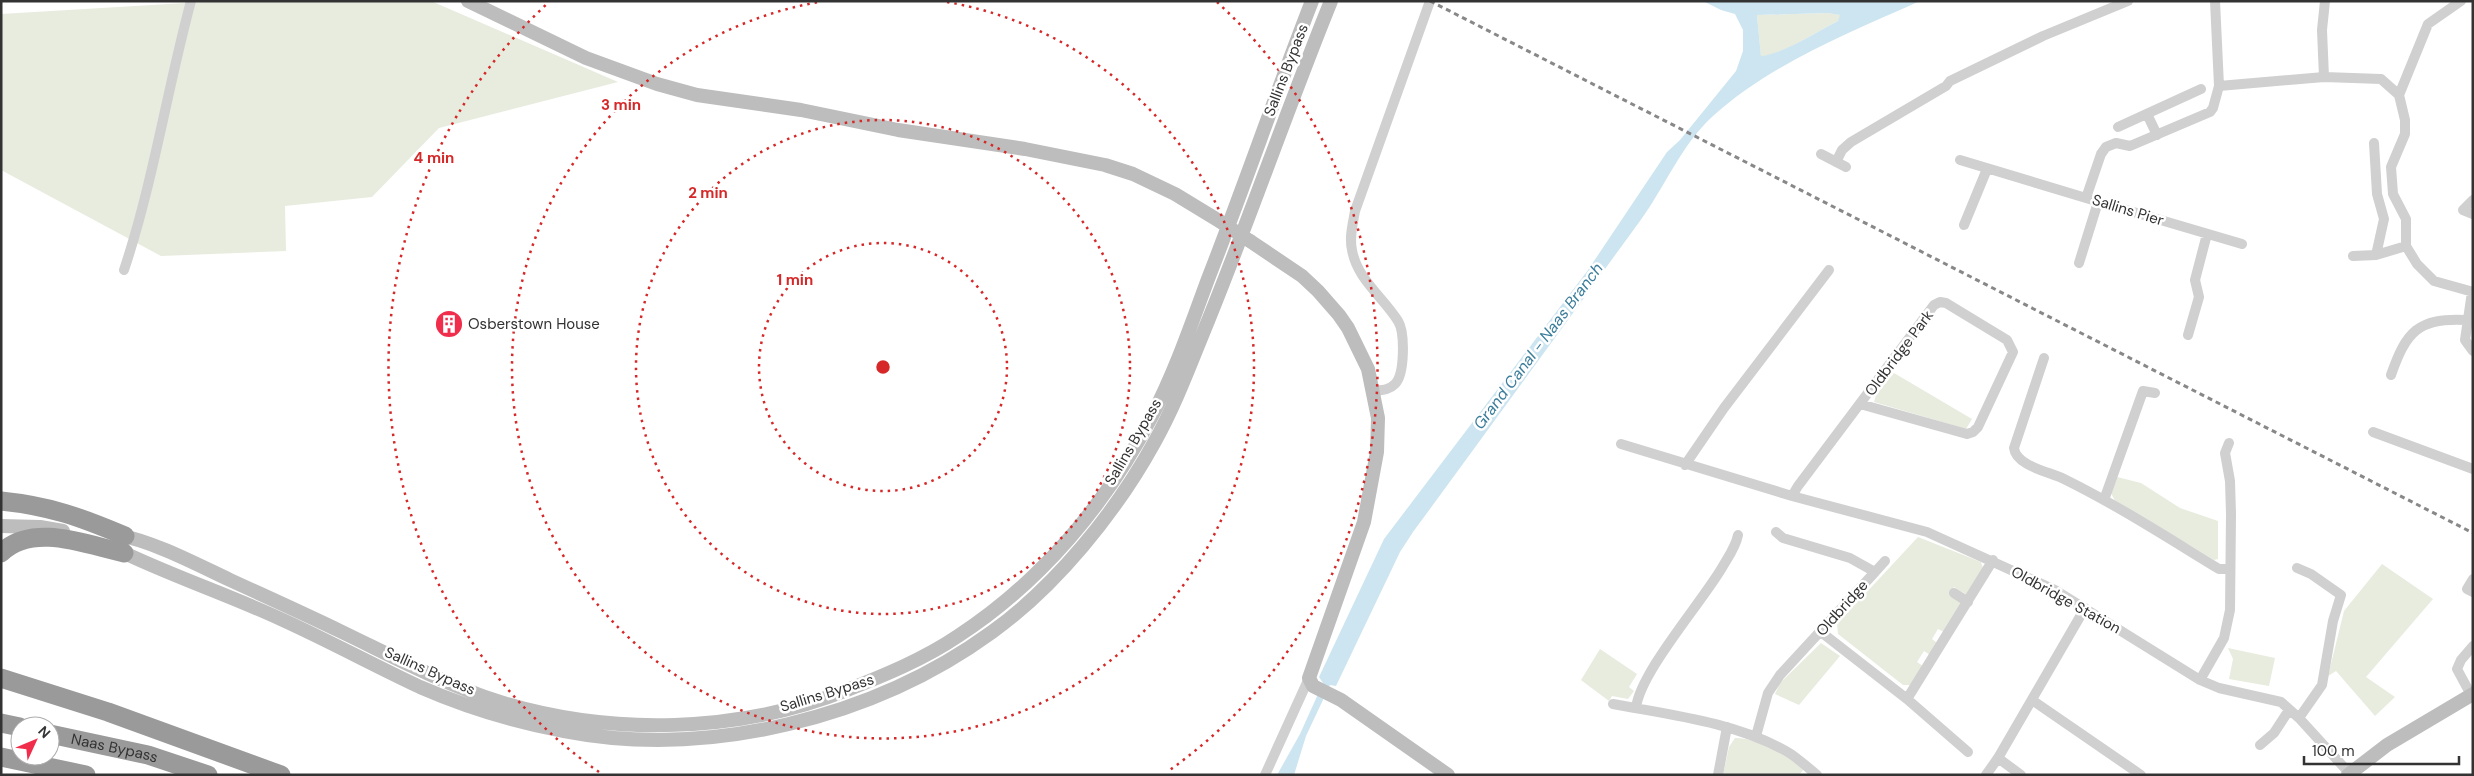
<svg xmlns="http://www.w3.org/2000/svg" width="2474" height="776" font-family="'DM Sans',sans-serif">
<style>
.green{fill:#e7ecde}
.water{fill:#cde5f0;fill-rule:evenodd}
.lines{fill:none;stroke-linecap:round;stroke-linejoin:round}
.street{stroke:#d0d0d0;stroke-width:10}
.secondary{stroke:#bdbdbd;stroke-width:14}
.highway{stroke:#9a9a9a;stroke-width:19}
.rail{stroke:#888;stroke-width:3;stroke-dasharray:5 4;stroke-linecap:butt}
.secondary-bridge{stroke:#bdbdbd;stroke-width:14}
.ring{fill:none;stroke:#d62828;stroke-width:2.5;stroke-dasharray:2.5 5}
.labels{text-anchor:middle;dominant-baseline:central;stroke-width:5;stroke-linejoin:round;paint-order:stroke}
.street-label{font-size:15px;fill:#333;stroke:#fff}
.poi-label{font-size:15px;fill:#333;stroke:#fff;text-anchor:start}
.water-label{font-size:16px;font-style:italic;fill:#3a7d9b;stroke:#fff}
.centre{fill:#d62828;stroke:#fff;stroke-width:2.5}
.ring-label{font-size:15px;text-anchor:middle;font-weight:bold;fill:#d62828;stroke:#fff;stroke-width:5;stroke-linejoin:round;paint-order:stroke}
</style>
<rect width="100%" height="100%" fill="#fff"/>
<path class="green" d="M219,1H431L618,82L439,128L372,197L285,206L286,251L161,256L1,170V14Z
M1827,13L1841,15L1838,21C1816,32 1783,54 1761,57L1757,15Z
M1894,373L1972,419L1966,429L1874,402L1876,395Z
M2117,477L2141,483L2180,508L2218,521V559L2214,560L2115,501L2111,493Z
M1918,537L1981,562L1983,568L1967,595L1954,587L1950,593L1963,602L1944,632L1938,629L1932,639L1937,643L1930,655L1924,651L1917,662L1923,666L1911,685H1903L1838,634L1837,624Z
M2382,564L2433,599L2366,677L2395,697L2375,716L2336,671L2328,676L2344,611Z
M1821,643L1840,656L1799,705L1775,694L1780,683Z
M2228,648L2275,658L2269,686L2229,679L2233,659Z
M1600,649L1637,674L1629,687L1634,691L1628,699L1612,696L1609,701L1581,680Z
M1735,738C1758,738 1787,754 1804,769L1799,775H1723L1729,747Z"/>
<path class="water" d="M1703,1H1920C1849,33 1772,63 1713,116C1681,145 1665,187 1640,221C1564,325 1489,429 1413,532L1400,552L1336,686L1330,685L1306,736L1294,775H1277L1300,734L1323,683L1319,677L1384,539L1588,270L1667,152L1680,140L1736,71L1743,51V30L1735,14L1721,10ZM1827,13L1840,15L1838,21C1816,32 1783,54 1761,56L1757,15Z"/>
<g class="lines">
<path class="street" d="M2215,1L2219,86L2324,77L2381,79L2399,95
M2324,77L2322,30L2325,1
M2219,86L2213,108L2210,112L2130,146L2116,143L2106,147L2101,154L2086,198L2242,244
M2399,95L2405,120V134L2391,167L2393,194L2406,219V246L2417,264L2434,281L2473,292
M2399,95L2428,24L2461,1
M2147,114L2157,135
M2118,127L2201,89
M2374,143L2377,194L2384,219L2376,255
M1821,154L1846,167
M1960,160L2086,198
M1836,162L1842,150L1851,142L1946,86L1950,81L2043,36L2128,1
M2473,200L2463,210L2473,214
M1964,225L1987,169
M2353,256L2376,255L2406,246
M2079,263L2098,202
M124,270C153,183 167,90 191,1
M2472,292L2465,340L2473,351
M2188,335L2199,297L2195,280L2207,234
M2044,358L2014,448C2016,466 2050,472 2064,479C2117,505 2168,538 2219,569H2230
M2391,375C2406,332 2418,317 2467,320
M1374,391C1383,390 1389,390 1395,384C1405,374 1405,332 1398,321C1383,297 1357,279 1352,250C1349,237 1353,223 1355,211L1430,1
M2373,432L2473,469
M1621,444L1792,496L1927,532L2055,590L2200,680L2219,688L2281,702L2299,718L2351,775
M1685,465L1724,408L1829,270
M1792,496L1798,486L1934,305L1940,302L1946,303L2007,340L2013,352L1978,427L1973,432L1967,434L1860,404
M2104,500L2143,391L2155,393
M2297,568L2311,574L2341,595L2333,621L2322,685L2299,718
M1875,572L1885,561
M2473,579L2467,589L2473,592
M1954,593L1968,602
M1821,632L1907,699L1968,752
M2200,680L2224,638L2230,610L2231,514L2230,481L2225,453L2229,443
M2471,695L2457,669L2461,660L2473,646
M1907,699L1993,560
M2032,700L2141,775
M1613,704C1671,715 1734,722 1786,751C1797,757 1807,767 1817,775
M1636,708C1640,672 1703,601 1723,566C1729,556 1736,546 1738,535
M1756,736L1768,693L1780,675L1875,572L1850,558L1783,538L1776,532
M2260,745L2274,733L2289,710
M1998,758L2021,775
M1265,775L1309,678
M1718,775L1727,727
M1986,775L1998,758L2085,608"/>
<path class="secondary" d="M468,1L586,58L657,84L697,95L801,110L898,130L1025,149L1105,165L1133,174L1175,194L1221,222
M1250,241L1302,276L1318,291L1339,315L1348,328L1368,369L1378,418L1377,452L1364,522L1309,678L1313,686L1341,700L1448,775
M1,526L40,527L63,531
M115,534C155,542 194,563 230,580C267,597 305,614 342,632C394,657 444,684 500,702C611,736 739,733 847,690C885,675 924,659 958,636C1041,582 1107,503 1152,416C1175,372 1191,325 1208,279C1244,187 1276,93 1312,1
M116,549C171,576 230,595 285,621C331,642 375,666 420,687C466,707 515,722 564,731C708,759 874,718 992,632C1056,586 1116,512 1154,443C1176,404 1191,362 1208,321C1251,215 1288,107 1331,1
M2348,775L2387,745L2473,694"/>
<g class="highway">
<path d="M1,501C50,506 80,517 125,536"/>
<path d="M1,553C33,522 87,545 124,553"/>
<path d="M1,678L108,712L281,775"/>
<path d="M1,723L20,727"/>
<path id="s1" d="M50,734L148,755L208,775"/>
<path d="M1,757L86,775"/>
</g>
<path class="rail" d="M1430,1L2473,533"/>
<path class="secondary-bridge" d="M1221,222L1250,241"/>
</g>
<g class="ring">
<circle cx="883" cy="367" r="124"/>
<circle cx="883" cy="367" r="247"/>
<path d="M947 2A371 371 0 1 1 819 2"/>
<path d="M599 772A495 495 0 0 1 549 2M1217 2A495 495 0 0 1 1167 772"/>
</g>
<defs>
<symbol id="building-disc" viewBox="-11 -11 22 22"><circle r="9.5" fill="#f02e4c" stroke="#fff"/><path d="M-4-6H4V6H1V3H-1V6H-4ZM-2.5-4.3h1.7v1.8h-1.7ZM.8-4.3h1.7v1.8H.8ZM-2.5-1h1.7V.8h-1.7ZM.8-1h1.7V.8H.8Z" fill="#fff"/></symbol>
</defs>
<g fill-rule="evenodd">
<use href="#building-disc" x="433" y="308" width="32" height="32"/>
</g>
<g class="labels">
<g class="street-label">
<text transform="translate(1286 70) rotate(-69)">Sallins Bypass</text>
<text transform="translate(2128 210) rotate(17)">Sallins Pier</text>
<text transform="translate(1899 353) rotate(-53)">Oldbridge Park</text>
<text transform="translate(1133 442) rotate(-60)">Sallins Bypass</text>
<text transform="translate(2066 600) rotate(29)">Oldbridge Station</text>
<text transform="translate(1842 608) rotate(-48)">Oldbridge</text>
<text transform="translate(430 671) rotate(24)">Sallins Bypass</text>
<text transform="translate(827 693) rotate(-17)">Sallins Bypass</text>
<text stroke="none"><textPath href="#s1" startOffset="66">Naas Bypass</textPath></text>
</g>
<g class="poi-label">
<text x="468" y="324">Osberstown House</text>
</g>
<g class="water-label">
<text transform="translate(1538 346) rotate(-53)">Grand Canal - Naas Branch</text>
</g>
</g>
<circle cx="883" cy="367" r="8" class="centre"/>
<g class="ring-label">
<text x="621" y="110">3 min</text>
<text x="434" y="163">4 min</text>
<text x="708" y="198">2 min</text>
<text x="795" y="285">1 min</text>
</g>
<rect width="2474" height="776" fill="none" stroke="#333333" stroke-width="5"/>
<g transform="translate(35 741) rotate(46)"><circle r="24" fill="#ffffff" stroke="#adadad"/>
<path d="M0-4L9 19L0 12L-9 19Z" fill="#f02e4c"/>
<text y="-8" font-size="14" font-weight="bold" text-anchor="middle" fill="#333333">N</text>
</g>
<path d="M2304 756v8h155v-8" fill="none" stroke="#333333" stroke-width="2.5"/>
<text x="2312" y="756" font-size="15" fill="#333333" stroke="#ffffff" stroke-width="4" paint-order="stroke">100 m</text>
</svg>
